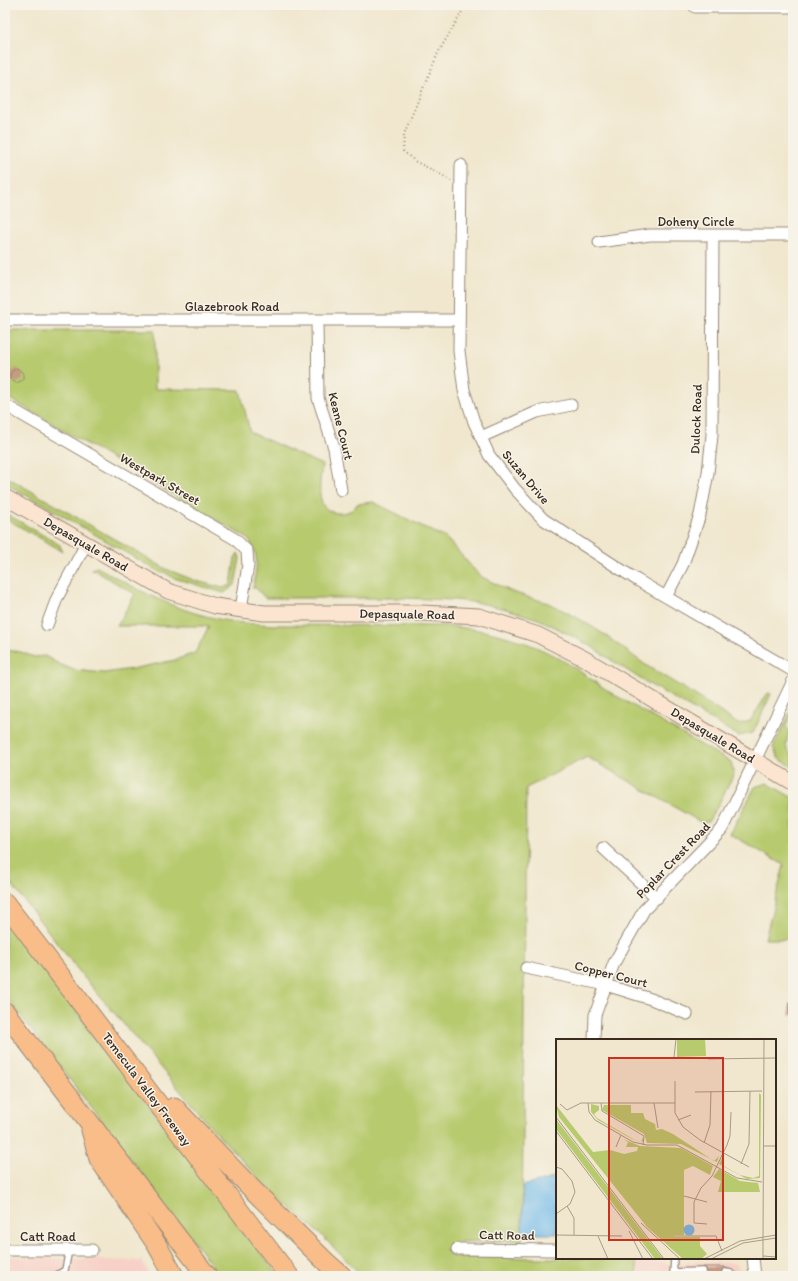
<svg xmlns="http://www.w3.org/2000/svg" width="798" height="1281" font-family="Itim,sans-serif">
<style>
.built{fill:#f7d1c7}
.green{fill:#b7ca6e;stroke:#797a46}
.water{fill:#72bbea;stroke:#567284}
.building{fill:#c89b81}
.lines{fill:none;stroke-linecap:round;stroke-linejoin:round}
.lane-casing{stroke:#968876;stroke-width:8}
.street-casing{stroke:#968876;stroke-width:13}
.secondary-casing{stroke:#968876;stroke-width:17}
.highway-casing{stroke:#968876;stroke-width:21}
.path{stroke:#968876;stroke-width:2;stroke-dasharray:1 3;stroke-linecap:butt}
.lane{stroke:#fff;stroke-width:5.5}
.street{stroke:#fff;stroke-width:11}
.secondary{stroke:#fce5d0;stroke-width:15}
.highway{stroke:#f8bd89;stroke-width:19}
.labels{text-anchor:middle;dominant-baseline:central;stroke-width:3;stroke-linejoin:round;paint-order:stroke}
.street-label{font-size:13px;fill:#3b2a1e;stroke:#f7f3e8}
.inset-road{fill:none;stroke:#a89b88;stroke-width:1}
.view{fill:#c8321e;fill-opacity:0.15;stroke:#c8321e;stroke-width:2}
.inset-edge{fill:none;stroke:#3b2a1e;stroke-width:2}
</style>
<rect width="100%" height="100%" fill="#f7f3e8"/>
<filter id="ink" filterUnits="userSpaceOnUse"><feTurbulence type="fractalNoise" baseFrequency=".025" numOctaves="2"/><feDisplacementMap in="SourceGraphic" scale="8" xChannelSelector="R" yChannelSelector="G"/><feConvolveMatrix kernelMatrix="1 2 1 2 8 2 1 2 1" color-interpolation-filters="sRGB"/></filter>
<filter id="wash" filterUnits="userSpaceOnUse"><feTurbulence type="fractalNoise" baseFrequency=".012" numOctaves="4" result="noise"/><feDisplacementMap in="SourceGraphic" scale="16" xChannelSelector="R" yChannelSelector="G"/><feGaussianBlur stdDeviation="0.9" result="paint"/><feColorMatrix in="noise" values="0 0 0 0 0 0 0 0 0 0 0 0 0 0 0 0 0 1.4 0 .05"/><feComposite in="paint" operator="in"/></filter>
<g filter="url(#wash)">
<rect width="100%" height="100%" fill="#f0e7ce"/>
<path class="built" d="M5,1257L142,1261L150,1276H5Z
M637,1262H664L667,1265L686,1264L687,1262L734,1263L744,1273V1276H637Z"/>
<path class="green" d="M5,330H155V389L240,390L250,432L322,465C320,483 313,515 342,513C349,512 354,510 357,504L373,502L446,538L480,576L512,592L548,603L576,617L602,633L647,666L698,697L738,724L750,721L768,693L771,694L753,733L739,736L642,680L596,650L595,649L591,646L551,625L538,619L506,609L479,603L456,600L404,598H265L256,588H253C256,568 261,555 247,538L5,396Z
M5,476L166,569L196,581L223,588L231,585L235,558L238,553L240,558L235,585L224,593L174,578L164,572L161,573L46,506L45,504L38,502L5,483Z
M5,513L60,545L62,551L5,518Z
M97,567C135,588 172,609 214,618C234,623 255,624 275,625L445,626C487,629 525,639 562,660C580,670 595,683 613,694C652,717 691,739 731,762L734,774L717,807L708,822L706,821L704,824L587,757L526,788L522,1240L455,1242L449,1245L448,1250L450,1255L454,1257L636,1259L637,1276H362L320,1234L267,1187L210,1126L82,975L5,876V650L21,652L34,657L45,656L59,664L74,670L104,673L132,669L175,660L195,653L209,626H117L135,594L92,569Z
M793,707V712L786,726C794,736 778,746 793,755V767L779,759L773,747Z
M767,783L793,798V939H765L784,865L730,834L755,787Z
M5,918L279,1276H220L5,995Z"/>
<path class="water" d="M557,1177V1234H522L523,1186Z"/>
<g id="blocks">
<path class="building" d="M17,368L23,373V380L16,383L10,379L11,372Z
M789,1003H793V1016H789Z
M703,1267H725V1276H702Z"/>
</g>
</g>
<g filter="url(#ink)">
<use href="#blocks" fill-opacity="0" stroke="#968876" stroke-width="1"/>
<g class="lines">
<defs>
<path id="lane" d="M673,1272L703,1271
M725,1272L731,1273L735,1276
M55,1276L65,1270L69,1250
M673,1276L674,1258"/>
<path id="street" d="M695,7H793
M461,165L459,351L464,390L474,422L489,455L515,489L543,519L637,580L793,671
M599,242L650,235H793
M5,320H459
M317,320L318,398L334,448L341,490
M5,405L235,539L247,551L248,565L241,609
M481,437L537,412L571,405
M666,597L683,564L700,515L708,473L712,435L713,235
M47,625L57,598L86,544
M603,848L657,898
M526,968L606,985L651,999L687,1014
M594,1040L595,1015L614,963L644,910L722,829L793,681
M457,1249L557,1250
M5,1250H92
M753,1258L755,1276"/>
<path id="secondary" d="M5,497L168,591L215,606L264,613H422L479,616L538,635L585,659L793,783"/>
<path id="highway" d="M5,903L289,1276
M5,1012L207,1276
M174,1107L252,1189L327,1263L342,1276
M91,1130L99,1159L157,1245L174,1276"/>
</defs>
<use href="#lane" class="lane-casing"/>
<use href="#street" class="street-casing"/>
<use href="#secondary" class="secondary-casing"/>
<use href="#highway" class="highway-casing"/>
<path class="path" d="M451,181L437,172L416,162L403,151L404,134L438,53L466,5"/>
<use href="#lane" class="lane"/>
<use href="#street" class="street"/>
<use href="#secondary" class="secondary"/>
<use href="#highway" class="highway"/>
</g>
</g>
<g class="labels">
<g class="street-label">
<text x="696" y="221">Doheny Circle</text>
<text x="232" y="306">Glazebrook Road</text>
<text transform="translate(696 419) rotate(-88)">Dulock Road</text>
<text transform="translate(341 426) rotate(76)">Keane Court</text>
<text transform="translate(526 477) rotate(50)">Suzan Drive</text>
<text transform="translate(160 479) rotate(30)">Westpark Street</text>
<text transform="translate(86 544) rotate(30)">Depasquale Road</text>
<text transform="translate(407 614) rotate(1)">Depasquale Road</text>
<text transform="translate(713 735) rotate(31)">Depasquale Road</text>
<text transform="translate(673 860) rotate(-46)">Poplar Crest Road</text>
<text transform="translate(611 974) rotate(14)">Copper Court</text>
<text transform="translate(147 1089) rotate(53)">Temecula Valley Freeway</text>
<text transform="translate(507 1235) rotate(1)">Catt Road</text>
<text x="48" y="1236">Catt Road</text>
</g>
</g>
<g transform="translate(556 1039)">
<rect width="220" height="220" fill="#f0e7ce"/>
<path d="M121,0H149L150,17L121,18ZM203,54L205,56L204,139L191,140L163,125L166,119V126L184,136L197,139L203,137ZM35,65L43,67V71L38,75L41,79L77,100L85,103L87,98V102L85,103L76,100L42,81L35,73ZM0,66L37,113L54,111L68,115L81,112L82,108H70L72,103L67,100L84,107L125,109L157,127L154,136L137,127L128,131V196H118V198H144V207L151,215L145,220H127L91,188L3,78ZM48,66H75V74H87L89,80L99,85L100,91L106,90L117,95L158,122L163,117L161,123L125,105L91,104L88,95L46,71ZM0,80L107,220H99L0,90ZM163,130L184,142L202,144L204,153H162L165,142L157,138Z" fill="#b7ca6e"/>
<path d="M127.5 191a5.5 5.5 0 1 1 11 0a5.5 5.5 0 1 1-11 0Z" fill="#72bbea"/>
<path class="inset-road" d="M118,18L120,0M152,20L220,19M119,42V74L127,88L144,101L193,128M139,53L206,52M32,64L33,73L39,81L77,103L91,106H121L181,139L206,143M45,64L46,72L88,97L87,106M98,64L102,89M4,65L11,71L25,64H119M0,78L108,220M122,81L135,76M0,92L97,220M148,104L154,86L155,52M207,107H220M60,108L65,96M185,125L193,105L194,52M0,128L6,130L16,142L19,153L14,165L0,175M128,157L151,163M11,167L18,179V196M85,184L124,220M151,185L138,184V163L145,149L156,137L171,106L174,97L175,73M73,192L87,220M0,196L66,197M42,197L52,220M118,197H160L166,212M207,200L208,0M207,217L220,218M148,220L184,202L220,196M155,220L187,204L220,199M207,220V200"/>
<path class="view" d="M53,19H167V201H53Z"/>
<rect width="220" height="220" class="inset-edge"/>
</g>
<rect width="798" height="1281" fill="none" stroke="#f7f3e8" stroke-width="20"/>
</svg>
